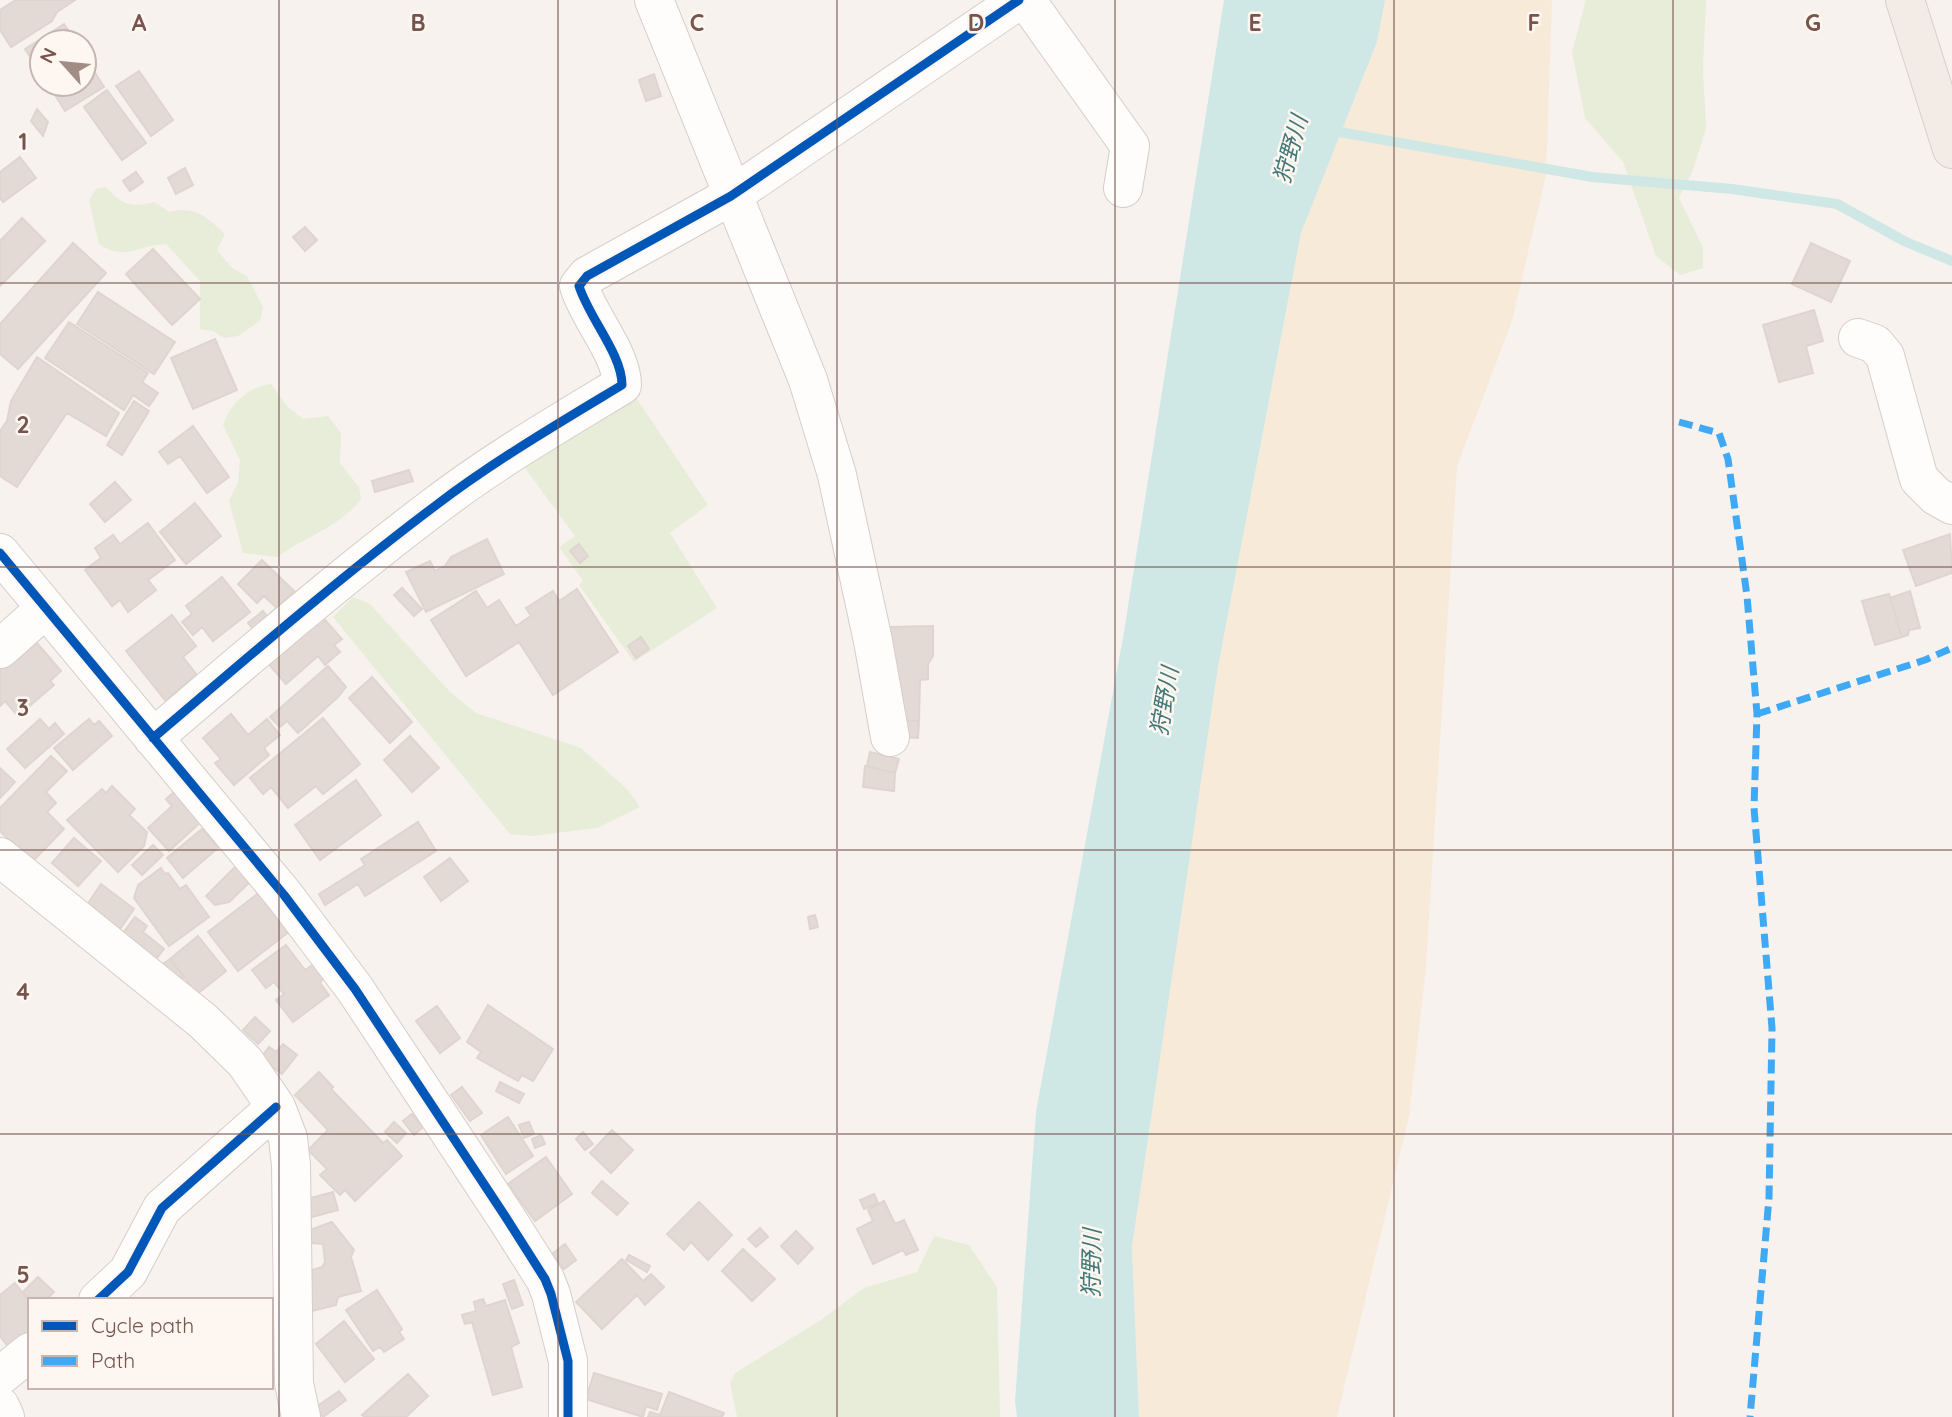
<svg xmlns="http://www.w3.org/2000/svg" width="1952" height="1417" font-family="Quicksand,'Noto Sans JP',sans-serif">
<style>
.green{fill:#e8edd9}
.sand{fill:#f8ead8}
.water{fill:#cfe8e6}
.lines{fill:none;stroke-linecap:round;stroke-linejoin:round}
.stream{stroke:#cfe8e6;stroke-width:10}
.building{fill:#e4dad5;stroke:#e0d4d0;stroke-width:2}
.minor-casing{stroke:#d6cdca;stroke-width:40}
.major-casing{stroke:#d8cecb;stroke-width:40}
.minor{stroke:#fefdfc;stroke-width:38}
.major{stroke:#f2ebe6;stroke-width:38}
.quiet{stroke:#3fa9f5;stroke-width:7;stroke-dasharray:14 7;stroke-linecap:butt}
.cycleway-casing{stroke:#fef6f0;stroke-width:13}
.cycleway{stroke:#0057b8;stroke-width:9}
.grid{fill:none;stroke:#75554e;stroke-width:2;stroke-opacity:0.55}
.labels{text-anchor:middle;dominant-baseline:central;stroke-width:5;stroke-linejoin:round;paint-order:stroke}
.water-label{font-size:23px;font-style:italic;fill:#427877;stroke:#fef6f0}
.grid-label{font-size:23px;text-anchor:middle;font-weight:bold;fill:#75554e;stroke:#fef6f0;stroke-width:5;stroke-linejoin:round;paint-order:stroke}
</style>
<rect width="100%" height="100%" fill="#f7f2ed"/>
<path class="green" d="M1586,0H1706L1703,69L1706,128L1693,170L1679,198L1703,247V268L1680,275L1656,256L1623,162L1585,118L1572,52Z
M106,187C121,205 132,208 154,202L170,212C195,205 208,218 225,234L217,250L232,268L247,276L263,307L260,321L238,336L224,338L213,331L200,329V281L166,244C137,245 127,262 99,244L89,200L96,189Z
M271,384L287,406L303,419L328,416L341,433L340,463L359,487L361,499C341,526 305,537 277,557L243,553L229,501L238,482L240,460L223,425C231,403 248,387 271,384Z
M631,390L708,505L670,533L717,608L634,662L579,585L583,581L559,547L575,536L522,464Z
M353,597L370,604L451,693L476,713L581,748L628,790L640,807L597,828L532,836L510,834L333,617Z
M934,1236L969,1245L997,1287L1000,1417H737L730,1383L735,1373L821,1320L864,1288L917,1272Z"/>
<path class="sand" d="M1385,0H1552L1546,175L1512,321L1457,466L1426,967L1409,1116L1337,1417H1139L1132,1247L1218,667L1301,233L1377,42Z"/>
<path class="water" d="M1224,0H1385L1377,42L1301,233L1218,667L1132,1247L1139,1417H1017L1015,1401L1036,1112L1124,632Z"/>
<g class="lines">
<path class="stream" d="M1328,130L1592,177L1732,189L1837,204L1906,242L1952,261"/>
</g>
<path class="building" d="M16,0H75L57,12L52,21L11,47L0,30V10Z
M64,24L76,42H42V75L25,49Z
M84,55L104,87L65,111L48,84H84Z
M139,71L173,120L151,136L116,86Z
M654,74L661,96L646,101L639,80Z
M107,90L146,143L122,160L84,107Z
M37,109L48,122L43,136L31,121Z
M20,157L36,178L3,202L0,198V172Z
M185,168L193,185L176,194L168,178Z
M136,172L143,182L130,191L123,181Z
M22,218L45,241L0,286V241Z
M305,227L317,240L305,251L293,237Z
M73,243L106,273L18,369L0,354V324Z
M1811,243L1850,261L1831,302L1792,284Z
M153,249L200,299L172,325L126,274Z
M98,292L175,342L154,374L77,324Z
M1814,310L1823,341L1806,346L1813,373L1779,382L1763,325Z
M69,322L148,373L142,382L158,393L149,406L133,395L124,410L45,358Z
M215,339L237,390L193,409L171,358Z
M37,357L119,413L106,436L67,413L17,487L0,476V431L7,421L11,401Z
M134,401L149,411L122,455L107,445Z
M193,426L229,477L207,493L180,456L168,464L159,452Z
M409,470L413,481L375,492L372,481Z
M115,482L131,500L105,522L90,504Z
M195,503L221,536L186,564L160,532Z
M148,523L175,560L148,580L156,590L128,612L120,600L112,606L85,570L101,558L95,548L113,535L120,544Z
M1950,534L1952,573L1916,586L1903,550Z
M487,539L504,574L426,612L406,572L430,561L435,571L445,566L451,557Z
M579,544L588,556L580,563L570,551Z
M262,560L294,591L277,608L264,596L257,603L238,584Z
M222,577L250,612L213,641L202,627L193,635L182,622L192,614L186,606Z
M402,588L422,609L414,616L394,595Z
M577,589L618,652L553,695L519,642L466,676L431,620L476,591L487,608L499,600L516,626L531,616L526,608L553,591L559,601Z
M1910,591L1920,628L1909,630L1908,635L1902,637L1890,598Z
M1889,594L1902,637L1875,645L1862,601Z
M263,611L269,619L255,631L248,623Z
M172,615L196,646L183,657L197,675L165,700L126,651Z
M325,620L342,639L334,645L340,652L325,665L318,656L286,684L266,661L311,622L319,626Z
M933,626V656L928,664V679L920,680L919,721H899L890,627Z
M641,637L649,649L636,658L628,646Z
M26,643L31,649L37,643L61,671L50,681L54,685L18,716L5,701L0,706V665Z
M328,666L346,687L338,697L298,733L287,721L280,727L270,717Z
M372,677L412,722L390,743L349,698Z
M231,714L248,735L267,719L280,735L264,748L269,755L234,785L215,763L221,759L203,738Z
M323,718L360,764L323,794L316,786L288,808L271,787L263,794L250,778Z
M40,719L49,729L55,723L64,734L25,768L7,749Z
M89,719L94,725L99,721L112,736L73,770L54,748Z
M899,721H919L918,738L902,737Z
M410,736L439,768L412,792L384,760Z
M870,752L899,759L895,773L867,766Z
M51,756L67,771L46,792L56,803L47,812L64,829L32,862L0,831V808Z
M865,766L895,773L894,791L863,787Z
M0,768L15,782L0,798Z
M356,780L381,815L320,860L295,825Z
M112,786L135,809L129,815L147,832L144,846L118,872L67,820L102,789L106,793Z
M174,792L201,822L169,851L148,828L172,806L166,799Z
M418,822L436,851L365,896L358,884L325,905L319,894L365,865L361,859Z
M202,829L218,848L183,878L167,858Z
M74,838L101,861L78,886L52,863Z
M153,845L163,855L142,875L132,865Z
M450,858L468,881L441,901L424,877Z
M236,866L251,881L229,902L215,905L206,896Z
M161,868L165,874L168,873L180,889L186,885L209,917L169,946L134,898L138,885Z
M101,884L134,909L120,929L87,905Z
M260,892L290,931L238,971L208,932Z
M815,915L818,927L810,929L808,917Z
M135,917L147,926L143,932L164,949L153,963L120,937Z
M198,936L226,971L197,994L170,959Z
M286,945L305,970L314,964L324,977L320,983L329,995L293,1022L276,1000L284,994L274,982L266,988L252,970Z
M170,959L184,977L178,982L158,967Z
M488,1005L553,1049L533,1081L522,1075L518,1081L477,1058L481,1052L467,1042Z
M437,1006L460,1038L440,1053L416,1021Z
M255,1017L270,1031L258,1044L243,1030Z
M283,1044L297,1055L282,1074L261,1058L269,1047L276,1052Z
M319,1072L333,1087L331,1089L383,1143L387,1140L402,1156L355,1201L345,1190L340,1195L320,1175L327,1169L308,1150L328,1130L295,1095Z
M500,1082L524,1094L519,1103L496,1091Z
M462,1087L482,1113L470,1121L451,1095Z
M412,1114L423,1127L414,1135L403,1121Z
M508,1117L533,1156L506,1174L481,1135Z
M394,1122L406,1133L397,1143L385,1132Z
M529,1122L534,1134L524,1138L519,1125Z
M612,1130L633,1150L611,1173L590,1153Z
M583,1132L593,1144L585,1150L576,1139Z
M541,1135L545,1144L535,1148L532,1139Z
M546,1157L572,1194L535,1221L508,1184Z
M602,1181L628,1203L617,1215L592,1193Z
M333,1192L338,1210L312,1217L307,1199Z
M874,1194L878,1203L864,1209L860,1200Z
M884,1201L895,1224L904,1220L918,1250L906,1255L903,1250L873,1264L857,1229L873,1221L868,1210Z
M699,1202L732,1235L708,1260L691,1242L684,1250L667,1234Z
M332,1222L354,1250L351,1257L361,1291L338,1297L336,1305L312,1311L306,1272L322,1267L325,1262L323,1244L312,1243L310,1230Z
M760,1228L768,1237L756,1247L748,1239Z
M796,1231L813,1248L798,1264L781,1246Z
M565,1244L576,1260L564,1269L552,1254Z
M743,1249L775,1279L752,1301L722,1271Z
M629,1255L650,1266L647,1272L626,1260Z
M622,1259L643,1281L651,1274L664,1287L645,1305L637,1295L602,1329L576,1302Z
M38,1277L54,1292L46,1300H31L23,1292Z
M514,1280L523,1305L512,1309L503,1284Z
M15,1283L30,1302V1333L10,1349L0,1336V1295Z
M377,1290L402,1329L399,1332L404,1339L384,1352L380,1347L373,1351L346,1310Z
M483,1299L486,1306L505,1300L519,1343L511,1347L522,1387L493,1395L472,1322L465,1324L462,1315L476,1311L474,1302Z
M344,1321L374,1359L345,1382L316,1344Z
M594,1373L662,1394L657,1410L646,1406L643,1417L586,1399Z
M408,1374L428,1396L406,1417H365L362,1415Z
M339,1391L346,1400L323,1417L316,1407Z
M669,1392L724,1413L722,1417H648L650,1412L660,1415Z"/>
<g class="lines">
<defs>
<path id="minor" d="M654,0L808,380L837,475L873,641L890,737
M1026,0L1130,146L1123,188
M1858,338L1875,344L1885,356L1919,479L1936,496L1952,505
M0,553L284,895L355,989L505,1216L545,1279L551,1294L568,1361V1417
M0,649L46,608
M153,738C246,659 338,579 435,506C494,461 559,423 622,385C622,354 589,318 579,286L587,276L731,196L1019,0
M0,857L203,1021L245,1062L276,1107L288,1138L291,1165L294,1383L301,1417
M98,1300L128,1272L162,1208L276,1107
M0,1376L30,1352
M0,1406L5,1417"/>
<path id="major" d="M1905,0L1952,149"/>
</defs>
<use href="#minor" class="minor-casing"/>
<use href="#major" class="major-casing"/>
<use href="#minor" class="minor"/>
<use href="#major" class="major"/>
<path class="quiet" d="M1679,422L1719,433L1728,459L1747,596L1757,714L1754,808L1772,1028L1769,1198L1750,1417
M1757,714L1925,660L1952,648"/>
<defs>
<path id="cycleway" d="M0,553L284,895L355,989L505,1216L545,1279L551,1294L568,1361V1417
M153,738C246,659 338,579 435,506C494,461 559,423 622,385C622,354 589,318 579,286L587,276L731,196L1019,0
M98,1300L128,1272L162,1208L276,1107"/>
</defs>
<use href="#cycleway" class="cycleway-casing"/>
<use href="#cycleway" class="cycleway"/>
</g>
<path class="grid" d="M279,0V1417M558,0V1417M837,0V1417M1115,0V1417M1394,0V1417M1673,0V1417M0,283H1952M0,567H1952M0,850H1952M0,1134H1952"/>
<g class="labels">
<g class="water-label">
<text transform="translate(1290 149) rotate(-74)">狩野川</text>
<text transform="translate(1164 701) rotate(-80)">狩野川</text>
<text transform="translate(1091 1263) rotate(-89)">狩野川</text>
</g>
</g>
<g class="grid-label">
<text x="139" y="31">A</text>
<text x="418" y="31">B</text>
<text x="697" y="31">C</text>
<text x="976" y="31">D</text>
<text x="1255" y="31">E</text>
<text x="1534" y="31">F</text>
<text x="1813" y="31">G</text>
<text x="23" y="150">1</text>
<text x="23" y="433">2</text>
<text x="23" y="716">3</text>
<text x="23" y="1000">4</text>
<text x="23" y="1283">5</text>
</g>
<rect x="28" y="1298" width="245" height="91" fill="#fef6f0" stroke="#c7b6af" stroke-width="2"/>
<rect x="42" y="1321" width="35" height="10" fill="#0057b8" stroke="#c7b6af" stroke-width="2"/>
<text x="91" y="1333" font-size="21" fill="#75554e">Cycle path</text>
<rect x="42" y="1356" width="35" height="10" fill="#3fa9f5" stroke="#c7b6af" stroke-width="2"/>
<text x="91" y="1368" font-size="21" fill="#75554e">Path</text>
<g transform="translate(63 63) rotate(297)"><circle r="33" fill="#fef6f0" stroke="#c7b6af" stroke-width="2"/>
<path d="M0-5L12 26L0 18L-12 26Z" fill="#a28c86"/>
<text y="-10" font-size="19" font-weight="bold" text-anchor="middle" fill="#75554e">N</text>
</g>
</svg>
